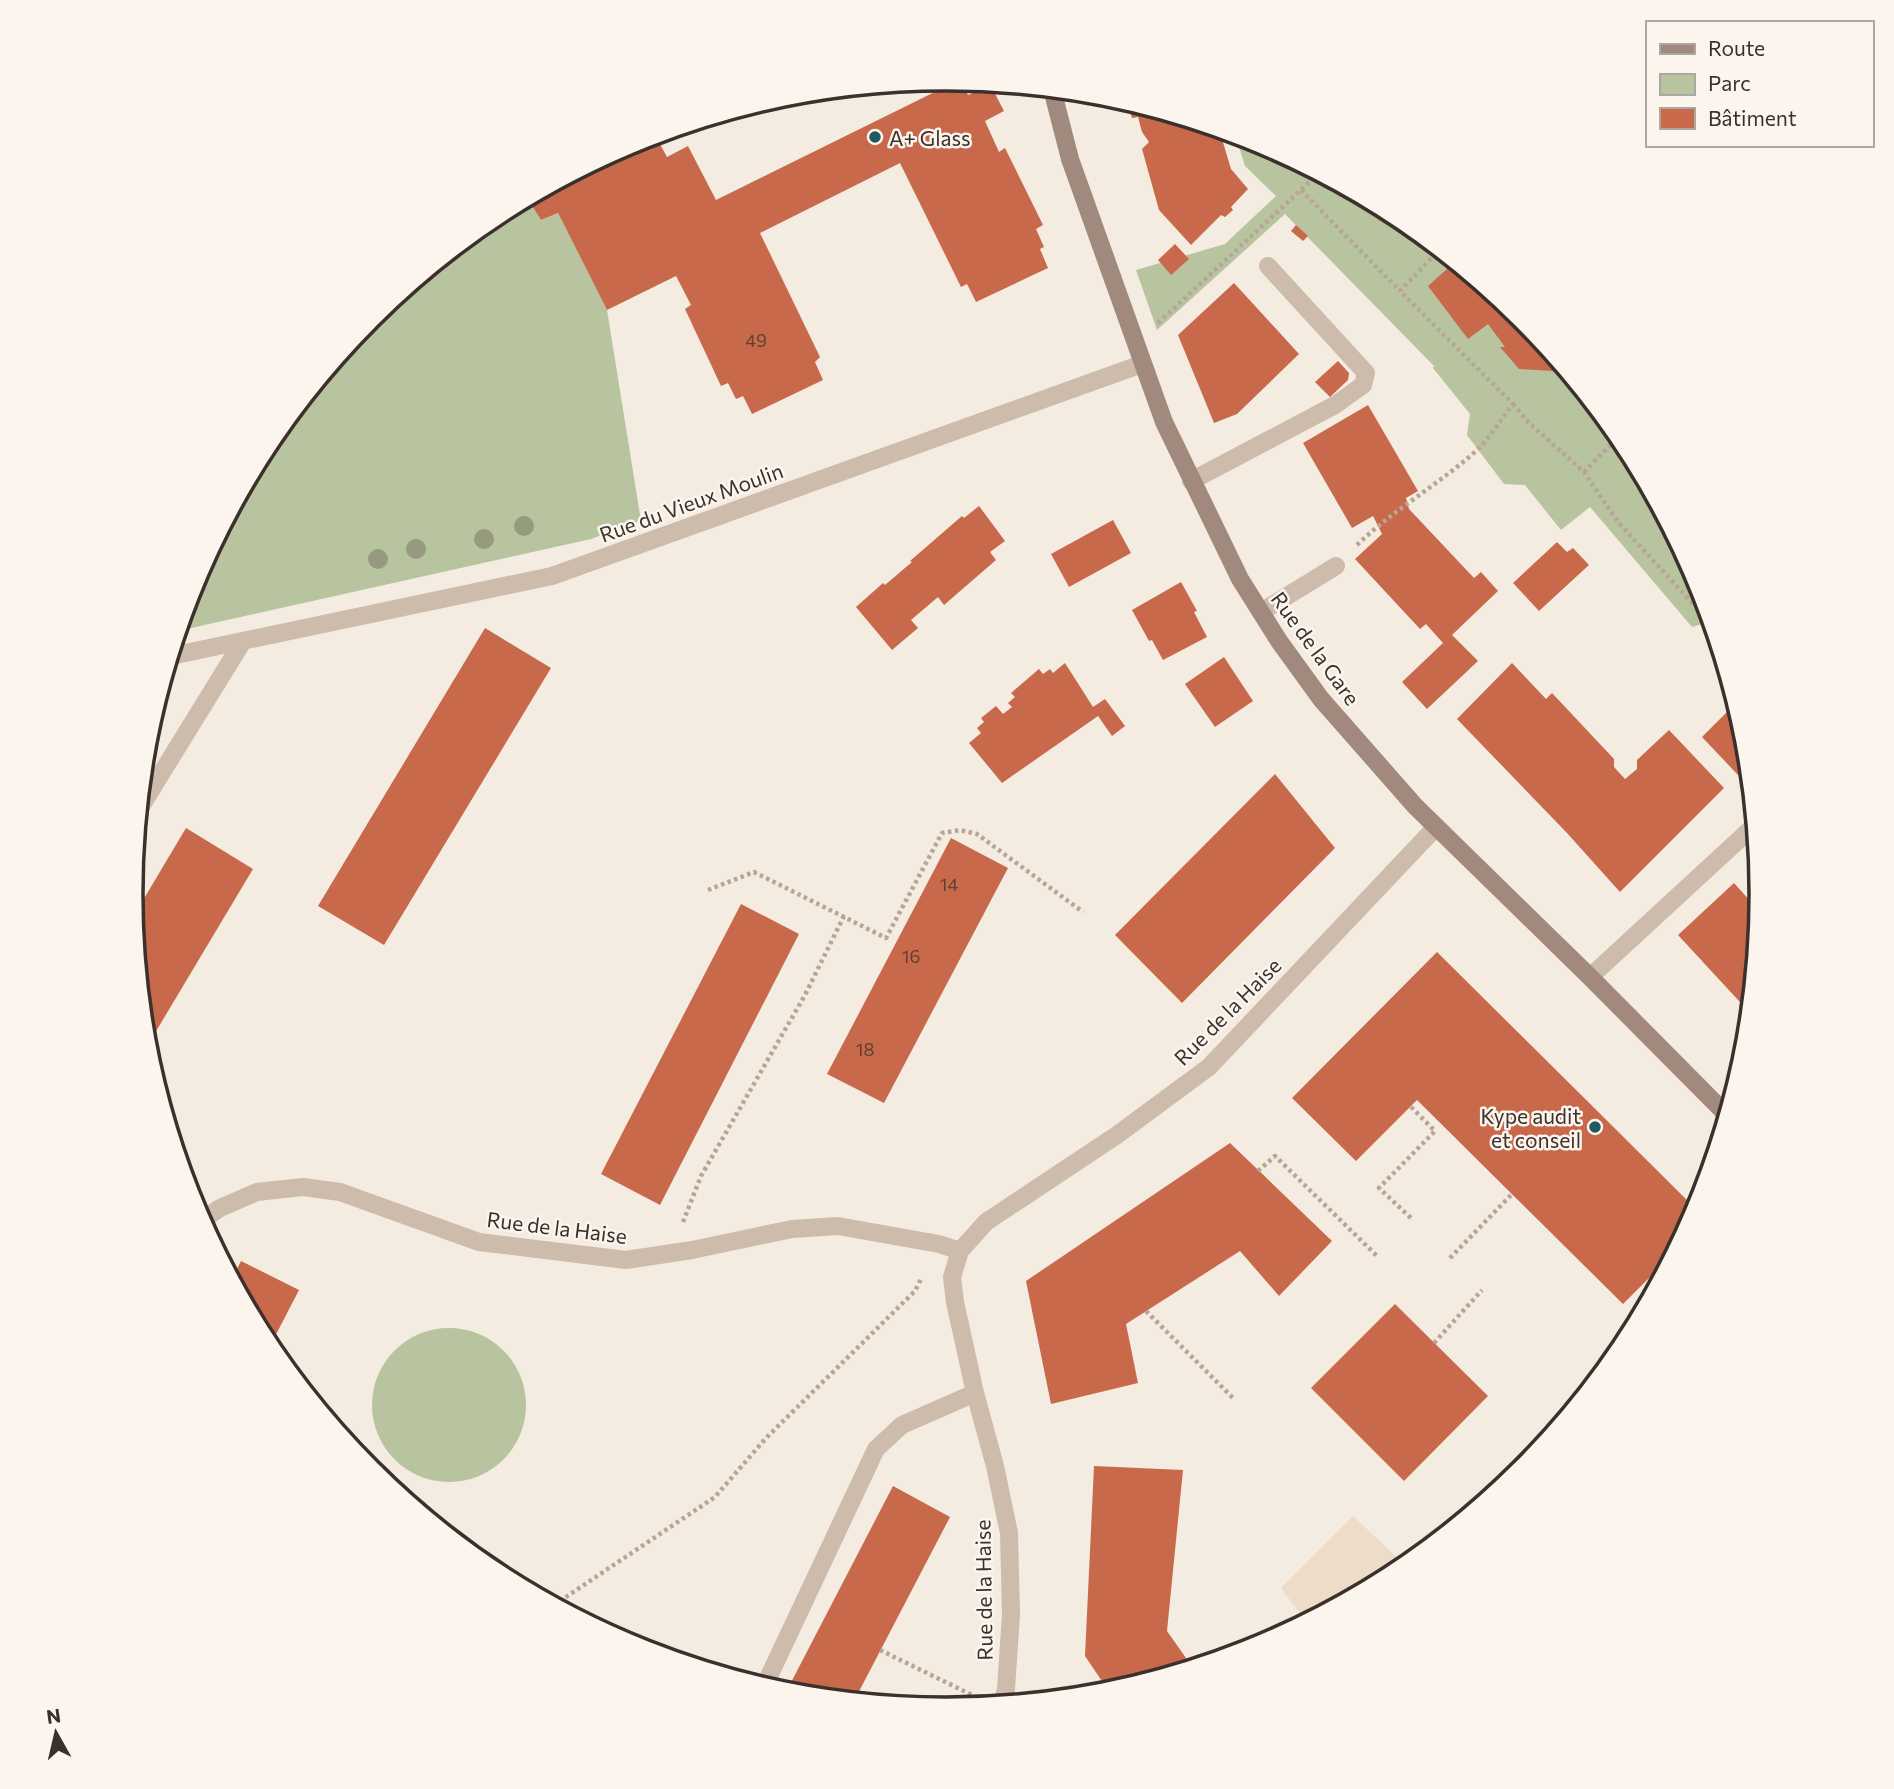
<svg xmlns="http://www.w3.org/2000/svg" width="1894" height="1789" font-family="Commissioner,sans-serif">
<style>
.green{fill:#b8c4a0}
.plaza{fill:#ecdcc8}
.building{fill:#c8694b}
.lines{fill:none;stroke-linecap:round;stroke-linejoin:round}
.path{stroke:#b9a596;stroke-width:4.5;stroke-dasharray:3.5 3.5;stroke-linecap:butt}
.lane{stroke:#cdbbac;stroke-width:18}
.street{stroke:#cdbbac;stroke-width:18}
.secondary{stroke:#a18a7d;stroke-width:18}
.tree{fill:#969b7f}
.poi-dot{fill:#1f5a5e;stroke:#fbf5ee;stroke-width:2.5}
.labels{text-anchor:middle;dominant-baseline:central;stroke-width:5;stroke-linejoin:round;paint-order:stroke}
.number-label{font-size:18px;fill:#5e3e33}
.poi-label{font-size:21px;fill:#3b302b;stroke:#fbf5ee;text-anchor:start}
.street-label{font-size:21px;fill:#3b302b;stroke:#fbf5ee}
.rim{fill:none;stroke:#3b302b;stroke-width:3.5}
</style>
<rect width="100%" height="100%" fill="#f4ebe1"/>
<path class="green" d="M1235,134L1260,141L1401,216L1524,318L1625,442L1701,583L1712,621L1692,627L1590,507L1561,530L1525,485L1504,484L1467,435L1470,414L1433,368L1434,366L1285,214L1157,330L1136,270L1225,244L1276,196L1245,166Z
M527,198L541,220L558,213L607,310L641,521L591,539L178,631L194,582L269,441L370,317L494,216Z
M372 1405a77 77 0 1 1 154 0a77 77 0 1 1-154 0Z"/>
<path class="plaza" d="M1353,1516L1407,1567L1400,1573L1307,1623L1281,1588Z"/>
<path class="building" d="M959,80L968,95L991,86L1004,111L985,121L999,152L1005,148L1043,225L1036,229L1044,247L1040,249L1048,268L976,302L967,284L961,287L900,163L760,233L820,357L815,362L823,380L752,414L743,396L736,399L728,383L721,386L685,309L691,305L676,276L607,310L558,213L541,220L527,198L635,141L655,135L667,157L688,146L716,200Z
M1127,101L1219,129L1231,169L1248,189L1231,207L1233,210L1225,217L1221,215L1191,245L1159,210L1142,149L1149,142L1142,132L1138,117L1132,118Z
M1296,225L1308,236L1303,241L1291,231Z
M1175,244L1189,259L1171,275L1158,260Z
M1448,255L1524,318L1569,372L1519,369L1500,347H1505L1488,324L1468,339L1428,286L1447,269L1441,261Z
M1234,283L1299,354L1237,414L1214,423L1178,335Z
M1338,361L1349,373L1348,380L1330,397L1315,382Z
M1368,405L1418,491L1406,498L1409,509L1474,578L1481,572L1498,591L1452,635L1478,661L1427,709L1402,682L1443,643L1426,624L1420,629L1355,559L1382,534L1373,516L1352,528L1303,443Z
M979,506L1005,541L990,552L996,560L944,605L938,597L911,620L918,628L892,650L856,607L883,583L885,585L912,562L910,561L962,516L964,518Z
M1113,520L1131,553L1069,587L1051,554Z
M1557,542L1567,552L1573,548L1589,565L1539,611L1513,583Z
M1181,582L1197,611L1194,612L1207,637L1163,660L1152,640L1149,641L1132,610Z
M485,628L551,668L384,945L318,906Z
M1224,657L1253,701L1215,727L1185,684Z
M1065,663L1093,707L1105,699L1125,726L1112,736L1098,716L1002,783L969,743L981,733L977,728L984,722L981,718L996,706L1003,714L1012,707L1008,703L1015,697L1011,693L1039,669L1043,674L1050,669L1053,673Z
M1512,663L1546,699L1552,693L1614,759V767L1625,779L1637,769V760L1669,730L1724,788L1620,892L1567,833L1457,719Z
M1737,702L1747,736L1750,763L1738,775L1702,737Z
M1275,774L1335,848L1182,1003L1115,935Z
M186,828L253,869L146,1048L133,917Z
M951,838L1008,868L884,1103L827,1074Z
M1734,883L1761,913L1751,1014L1678,935Z
M741,904L799,934L660,1205L601,1174Z
M1437,952L1698,1211L1678,1249L1623,1304L1417,1100L1356,1161L1292,1098Z
M1230,1143L1332,1241L1279,1296L1240,1251L1126,1324L1138,1383L1051,1404L1026,1281Z
M241,1261L299,1290L269,1348L232,1279Z
M1395,1304L1488,1396L1404,1481L1311,1388Z
M1094,1466L1183,1470L1167,1631L1193,1668L1110,1693L1085,1656Z
M893,1486L950,1517L854,1701L785,1694Z"/>
<g class="lines">
<path class="path" d="M1301,190L1400,291
M1158,323L1319,173
M1513,404L1528,422L1584,472L1618,522L1714,627
M1584,472L1620,435
M1357,545C1393,510 1438,485 1476,451C1490,438 1501,419 1513,404L1400,291L1440,249
M708,890L754,872L886,938L942,833L960,830L977,834L1083,912
M1411,1107L1435,1131L1379,1188L1412,1219
M1258,1171L1275,1156L1377,1256
M683,1222L701,1176L805,995L844,916
M1450,1258L1512,1194
M1146,1311L1235,1400
M1434,1343L1482,1290
M1439,1535L1442,1538
M554,1605L715,1497L766,1438L915,1291L921,1279
M880,1650L974,1696"/>
<path class="lane" d="M1191,481L1335,405L1363,385L1366,373L1268,266
M1261,612L1336,566"/>
<path class="street" d="M171,656L552,576L1142,364
M140,808L243,641
M1590,977L1756,824
M201,1221L220,1208L257,1192L303,1187L340,1192L479,1242L626,1260L692,1250L792,1229L838,1226L939,1244L960,1251
M764,1687L876,1449L902,1425L975,1393
M1002,1705L1006,1689L1011,1614L1009,1533L995,1466L975,1393L955,1302L952,1277L960,1251L986,1222L1117,1135L1209,1067L1436,827"/>
<path class="secondary" d="M1052,89L1070,159L1164,422L1240,579L1279,641L1321,699L1415,806L1590,977L1728,1116"/>
</g>
<g class="tree">
<circle cx="524" cy="526" r="10"/>
<circle cx="484" cy="539" r="10"/>
<circle cx="416" cy="549" r="10"/>
<circle cx="378" cy="559" r="10"/>
</g>
<g class="poi-dot">
<circle cx="875" cy="137" r="7"/>
<circle cx="1595" cy="1127" r="7"/>
</g>
<g class="labels">
<g class="number-label">
<text x="756" y="340">49</text>
<text x="949" y="884">14</text>
<text x="911" y="956">16</text>
<text x="865" y="1049">18</text>
</g>
<g class="poi-label">
<text x="889" y="137">A+ Glass</text>
<text x="1581" y="1115" text-anchor="end">Kype audit<tspan x="1581" dy="24">et conseil</tspan></text>
</g>
<g class="street-label">
<text transform="translate(691 502) rotate(-20)">Rue du Vieux Moulin</text>
<text transform="translate(1316 648) rotate(54)">Rue de la Gare</text>
<text transform="translate(1227 1011) rotate(-45)">Rue de la Haise</text>
<text transform="translate(557 1227) rotate(7)">Rue de la Haise</text>
<text transform="translate(983 1590) rotate(-91)">Rue de la Haise</text>
</g>
</g>
<path d="M0 0H1894V1789H0ZM143 894a803 803 0 1 1 1606 0a803 803 0 1 1-1606 0Z" fill="#fbf5ee" fill-rule="evenodd"/>
<path class="rim" d="M143 894a803 803 0 1 1 1606 0a803 803 0 1 1-1606 0Z"/>
<rect x="1646" y="21" width="228" height="126" fill="#fbf5ee" stroke="#aea6a0" stroke-width="2"/>
<rect x="1660" y="44" width="35" height="10" fill="#a18a7d" stroke="#aea6a0" stroke-width="2"/>
<text x="1708" y="56" font-size="21" fill="#3b302b">Route</text>
<rect x="1660" y="74" width="35" height="21" fill="#b8c4a0" stroke="#aea6a0" stroke-width="2"/>
<text x="1708" y="91" font-size="21" fill="#3b302b">Parc</text>
<rect x="1660" y="108" width="35" height="21" fill="#c8694b" stroke="#aea6a0" stroke-width="2"/>
<text x="1708" y="126" font-size="21" fill="#3b302b">Bâtiment</text>
<g transform="translate(56 1733) rotate(352)" stroke="#fbf5ee" stroke-width="5" paint-order="stroke">
<path d="M0-5L12 26L0 18L-12 26Z" fill="#3b302b"/>
<text y="-10" font-size="19" font-weight="bold" text-anchor="middle" fill="#3b302b">N</text>
</g>
</svg>
